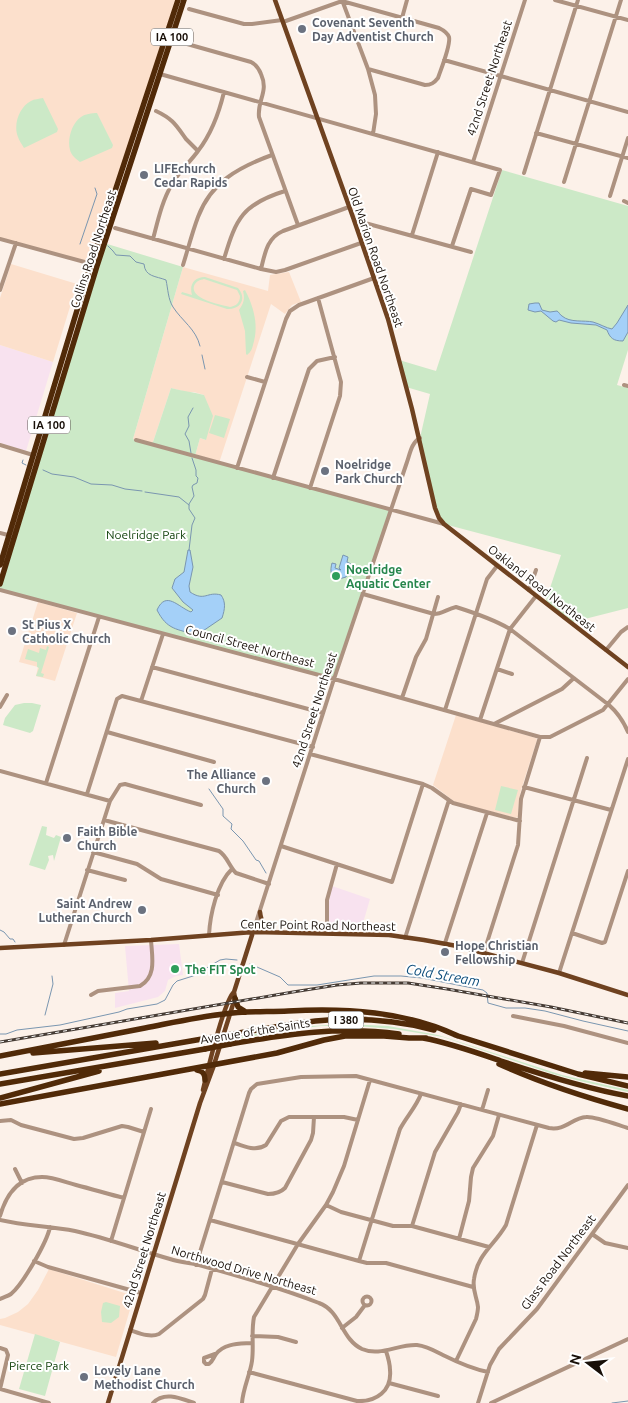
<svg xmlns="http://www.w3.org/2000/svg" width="628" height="1403" font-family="Ubuntu,sans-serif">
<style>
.commercial{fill:#f8e2ef}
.built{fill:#fce0cc}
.green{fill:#cce9c7;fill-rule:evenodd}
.water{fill:#a4d0f8;stroke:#7a96b0}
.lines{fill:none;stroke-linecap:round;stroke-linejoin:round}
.stream{stroke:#7a96b0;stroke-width:1}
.minor{stroke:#ad9280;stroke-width:4}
.major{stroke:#6f4220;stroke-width:4.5}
.highway{stroke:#512a08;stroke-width:5.5}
.rail-casing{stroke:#463c35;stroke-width:3}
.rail{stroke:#fff;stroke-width:1;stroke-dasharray:4;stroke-linecap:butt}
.highway-bridge{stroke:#512a08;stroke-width:5.5}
.worship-dot{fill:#6b7280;stroke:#fff;stroke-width:2}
.leisure-dot{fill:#2e9e5b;stroke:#fff;stroke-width:2}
.labels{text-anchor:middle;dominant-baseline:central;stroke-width:4;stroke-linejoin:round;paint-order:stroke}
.shield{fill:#fff;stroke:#5d5752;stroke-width:1}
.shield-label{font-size:11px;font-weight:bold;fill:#180f08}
.worship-label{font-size:12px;font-weight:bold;fill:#5b616d;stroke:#fff;text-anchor:start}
.street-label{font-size:12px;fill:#180f08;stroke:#fff}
.park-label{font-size:12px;fill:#13430d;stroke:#fff}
.leisure-label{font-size:12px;font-weight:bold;fill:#27864d;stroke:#fff;text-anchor:start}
.water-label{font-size:14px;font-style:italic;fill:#0d4d7b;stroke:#fff}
</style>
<rect width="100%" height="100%" fill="#fcf1e9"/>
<path class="commercial" d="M0,345L53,362L26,451L0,443Z
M332,886L370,899L361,930L330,929L328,927L329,902Z
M179,944L183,975L176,976L168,980L165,991L158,997L115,1008V993L129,991L125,946Z"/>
<path class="built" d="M0,0H178L91,264L0,239Z
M11,264L77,284L53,362L0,345V298Z
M183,267L268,291L270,275L289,272L301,302L292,305L285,314L271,304L219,463L195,456L200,438L206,440L204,395L194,392H186L171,388L153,442L147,443L133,439Z
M38,602L77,613L55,681L36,676L38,667L19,662Z
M456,715L536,738L537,740L521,790L519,801L518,817L516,818L455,802L433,785Z
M49,1269L134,1296L116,1357L0,1325V1319L5,1318L18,1312L28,1304L38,1290Z"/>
<path class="green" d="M43,98L58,129L57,132L24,148C22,144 19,141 18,137C13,125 19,107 31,101C34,99 39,99 43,98Z
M97,113L113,145L112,148L80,162C76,159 71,155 70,150C67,139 72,123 81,117C85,114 92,113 97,113Z
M502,170L628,206V350L617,385L628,388V608L573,622L545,603L561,555L444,524L439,518L420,438L430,394L406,387L399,360L436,371Z
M104,243L183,267L133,439L146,443L153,442L171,388C182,391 193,392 204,395L213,416L206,440L200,438L195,456L391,510L334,679L0,590V584Z
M205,277L238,288C247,298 241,310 227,309L181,294L182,292L192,295C189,285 194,277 205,277ZM204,279L237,290L240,296C240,303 236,306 230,307C221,305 190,299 194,286C196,281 200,280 204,279Z
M245,290C254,307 259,326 253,345C252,349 251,352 247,355L246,354L245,331L239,310C244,303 245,299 243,291Z
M215,415L230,419L224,438L209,433Z
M47,646L49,647L41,673L44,674L43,677L36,676L39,668L37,667V662L25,659L28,649L39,653L40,648L46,650Z
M24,703H32L41,705L33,731L30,733L3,725L5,718L15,705Z
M501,786L518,790L511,814L495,810Z
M42,826L47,827L46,835L54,838L56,835L61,837L54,861L53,855L48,856L49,860L45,870L29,865Z
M346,1024L388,1026L438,1035L562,1075L628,1090V1092L580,1081L553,1074L443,1037L394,1029L357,1026H321L288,1030L232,1040V1038L294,1027Z
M106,1302L120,1306L119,1317L111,1323L102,1322L101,1312L103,1303Z
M35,1334L60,1342L45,1396L19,1389Z"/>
<path class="water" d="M535,303H539L542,310L550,312L557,311C559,312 560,315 562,316C570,323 584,320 593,322C600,324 606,328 612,329L617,323L628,305V332L623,341C613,341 610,338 607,330L596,325L571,323L559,320L556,322L553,321L541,311L535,312L528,310L529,304Z
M188,550H190L193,567L189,586L190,592C205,602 207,591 221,595C226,602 225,609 222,618L197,635C177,629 167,630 157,610C166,590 178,607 191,612L193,610L183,602L172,588L175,579L184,572Z
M343,555L348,557L347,562L351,564L346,577L339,579C330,577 330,571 332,563L336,564L335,568L341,570L339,568Z"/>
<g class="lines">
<path class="stream" d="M80,244L97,194L95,188
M108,246L113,251L116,255L130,256L136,262L144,264C145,277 156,276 166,280C168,289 168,299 173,307C182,321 196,329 200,346
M202,355L205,369
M191,453L189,441L185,434L189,426L188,417L193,408
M23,460L22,463L26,465
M43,470L52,474L74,477L91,484L112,485L125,489L142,491
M145,492L179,497L189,505
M189,550L192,525L195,518L189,509V504L194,496L192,487L193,485L197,483L198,478L196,476V470L192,458
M209,789L223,809V816L232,824L231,829L243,841L256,860L259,861L266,873
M0,930L4,932L10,939H13L15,942
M250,964L280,977L288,985H317L374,976H401L422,978L483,990L487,993L488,1003L506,1008H525L545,1011L583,1021L628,1031
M45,1015L53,984L52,976
M0,1034H6L17,1030L60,1025L119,1012L127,1009L157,1004L165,1000L173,985L177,981L193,976L220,960L226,959L237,960
M612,1403L628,1401"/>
<path class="minor" d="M342,0L368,69L375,95L376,114L373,134
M555,0L628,20
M189,9L244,24H252L282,20
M402,18L407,0
M283,22L342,1L439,28C443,30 447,32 449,37C451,45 441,69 438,78C434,83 431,85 425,85L368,69
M180,42L251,62C257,65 259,69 261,74C269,92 257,100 259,117L298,225
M444,60L628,112
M160,74L500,170L491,195L471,189L452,246
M156,111C173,119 176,125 186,139C190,143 194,147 198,151
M536,133L628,158
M473,162L525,0
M524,173L578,0
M564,182L621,0
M610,196L628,138
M624,201L628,203
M354,220L471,252
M115,228L261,269L276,272L285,270L361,243
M412,235L438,152
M0,239L92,264
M153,239C158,220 162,201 172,184C179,172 190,162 198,151C212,133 219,113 224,92
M224,259C236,218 243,204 285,191
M183,265C188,249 192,233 198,217C211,182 239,167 272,155
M261,269C265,253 267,238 283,231L349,207
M0,290L16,243
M247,377L265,382
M624,385L628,386
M136,440L444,524
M0,445L33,455
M237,468L286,319L290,311L299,305L374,278
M273,478L309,369L317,361L335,357
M310,488L340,396L341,382L318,298
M0,533L8,535
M0,590L334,679L540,737H550L603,710L628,679
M529,590L536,570
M363,594L434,614C442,614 447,609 456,607C475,613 493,619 510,629L609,705C618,713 623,720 628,732
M606,650L621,632L628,627
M152,667L323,713
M497,669L512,674
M402,698L416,657L426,639L438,597
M141,701L163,634
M0,707L7,695
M445,710L487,579L497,566
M480,720L510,629L536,596
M494,724L562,689L574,678
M107,732L214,762
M310,754L423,784L432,788L453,803L520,821
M0,771L110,801
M46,783L99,617
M524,787L611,810
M87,794L117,699L122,696L313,747
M104,820L219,851C227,856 229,866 236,873L269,884
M281,846L392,882L423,784
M93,852L137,864L161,879L218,895
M87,870L125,880
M253,932L334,679L407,462C410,454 411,443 420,438
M327,933V900L337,864
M572,933L602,943L605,942L628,871
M209,935C210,915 217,883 232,869
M405,938L449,800
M445,943L487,813
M64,945L110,801L120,785L125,784L201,805
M484,952L518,845L521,799L540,737
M522,963L587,758
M559,973L628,759
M91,995L98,991L140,986C157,976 152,957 151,940
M513,1016L564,1026L628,1043
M482,1110L488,1090
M0,1121L11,1120L21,1125L74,1139L83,1138L122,1126L128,1127L144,1132
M234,1143C245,1146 255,1152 266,1145L281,1121L289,1117H344L358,1120
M15,1169L22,1183
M222,1182L268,1194C275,1194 280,1193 285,1188L311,1140L313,1133L314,1117
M326,1205L341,1212L393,1226H412L489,1247
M0,1216C6,1195 18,1177 42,1177C53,1177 65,1182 76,1185C92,1189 108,1194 124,1198
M0,1220C25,1226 50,1226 75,1231C107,1238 138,1250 170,1259C179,1262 190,1263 199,1265C239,1276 281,1288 319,1303C341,1311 341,1339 362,1349C380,1357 398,1344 417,1345C427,1346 437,1352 445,1356C459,1363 473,1369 488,1372
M210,1220L359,1261L367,1263H386L473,1287
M412,1226L435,1152L458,1112L461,1104
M592,1234L605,1243L628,1248
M459,1239L469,1201L471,1177L473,1168L493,1136L499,1115
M111,1241L151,1109
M34,1261L48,1267L141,1293
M359,1261L400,1129C407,1116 416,1107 421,1094
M196,1265L249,1093L251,1089L257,1084L301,1077L356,1076L549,1128C565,1131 572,1118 586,1117C595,1116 618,1125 628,1128
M362.5 1301a4.5 4.5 0 1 1 9 0a4.5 4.5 0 1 1-9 0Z
M0,1299C4,1297 8,1296 11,1294C23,1284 47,1242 50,1227
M342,1328L356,1317L365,1305
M130,1330C139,1333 150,1338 159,1334L203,1299L205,1295L212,1269
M252,1336L278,1337L296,1342
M0,1348L6,1350L8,1355L0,1389
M215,1354L204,1358V1362L206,1364H209C213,1361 213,1358 216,1354C225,1343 239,1344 252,1343
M456,1361L476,1319C477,1315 478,1311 478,1307C477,1297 472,1290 474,1279C478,1253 494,1246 506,1225L537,1125
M249,1372L357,1401C376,1402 392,1391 390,1370C390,1364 388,1357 386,1351
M389,1383L438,1396
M0,1389L49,1403
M153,1403C164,1391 180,1398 194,1403
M242,1403C243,1388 250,1375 252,1361C254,1346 251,1332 254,1317L298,1244L326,1205L333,1192L344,1166L370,1080
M478,1403L490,1365L499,1349L537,1309L628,1185
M491,1403L628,1339"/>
<path class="major" d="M275,0L354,220L388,319L412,409L435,508L439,518L444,524L628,667
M260,912C261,922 265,928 275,932
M0,948L151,940L253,932L389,935L424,940L457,946L559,973L628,995
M203,1090C207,1073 224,1001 234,992L253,932
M108,1403L200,1103L213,1068L235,998L234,992"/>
<path class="highway" d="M0,565L91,264L178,0
M0,584L97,266L184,0
M235,998L238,1007L246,1012
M233,1034C265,1029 296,1022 328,1020C363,1018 400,1021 434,1030
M455,1035L578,1074L628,1086
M423,1038C450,1043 475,1052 501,1061C543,1075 584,1088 628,1096
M230,1044C288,1034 340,1026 399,1034
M33,1053L156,1043
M0,1056C49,1047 97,1037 145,1028C171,1023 197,1017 224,1014C245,1011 267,1012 288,1011C346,1008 405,1011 458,1036
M499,1064C541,1083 584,1097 628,1109
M197,1070C203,1071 205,1074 205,1080
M585,1073L628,1077
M0,1074L208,1038
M0,1084L205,1049
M0,1098L99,1071
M0,1104L277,1053L324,1040L345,1036H384L409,1038H426"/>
<defs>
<path id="rail" d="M0,1042L293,992L337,985L361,983H408L447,989L551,1007L628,1023"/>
</defs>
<use href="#rail" class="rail-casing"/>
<use href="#rail" class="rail"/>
<path class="highway-bridge" d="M208,1038L233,1034
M205,1049L230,1044"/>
</g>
<g class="worship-dot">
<circle cx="302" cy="29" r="5"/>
<circle cx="144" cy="175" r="5"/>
<circle cx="325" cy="471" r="5"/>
<circle cx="12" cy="631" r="5"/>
<circle cx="266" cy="781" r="5"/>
<circle cx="67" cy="838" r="5"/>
<circle cx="142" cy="910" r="5"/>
<circle cx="445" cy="952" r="5"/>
<circle cx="84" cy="1377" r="5"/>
</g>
<g class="leisure-dot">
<circle cx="336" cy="576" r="5"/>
<circle cx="175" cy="969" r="5"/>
</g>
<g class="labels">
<g class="shield">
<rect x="151" y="28.5" width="42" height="17" rx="4"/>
<rect x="28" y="416.5" width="42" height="17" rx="4"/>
<rect x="328.5" y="1011.5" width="35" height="17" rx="4"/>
</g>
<g class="shield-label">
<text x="172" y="37">IA 100</text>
<text x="49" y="425">IA 100</text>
<text x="346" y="1020">I 380</text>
</g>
<g class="worship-label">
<text x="312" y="22">Covenant Seventh<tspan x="312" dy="14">Day Adventist Church</tspan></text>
<text x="154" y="168">LIFEchurch<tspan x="154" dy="14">Cedar Rapids</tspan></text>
<text x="335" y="464">Noelridge<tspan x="335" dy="14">Park Church</tspan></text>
<text x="22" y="624">St Pius X<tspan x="22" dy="14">Catholic Church</tspan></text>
<text x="256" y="774" text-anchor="end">The Alliance<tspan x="256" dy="14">Church</tspan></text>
<text x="77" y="831">Faith Bible<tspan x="77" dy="14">Church</tspan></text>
<text x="132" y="903" text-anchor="end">Saint Andrew<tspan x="132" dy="14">Lutheran Church</tspan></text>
<text x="455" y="945">Hope Christian<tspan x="455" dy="14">Fellowship</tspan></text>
<text x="94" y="1370">Lovely Lane<tspan x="94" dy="14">Methodist Church</tspan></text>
</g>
<g class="street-label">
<text transform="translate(489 78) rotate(-72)">42nd Street Northeast</text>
<text transform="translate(93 249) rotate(-72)">Collins Road Northeast</text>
<text transform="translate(376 257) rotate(71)">Old Marion Road Northeast</text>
<text transform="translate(542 588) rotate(38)">Oakland Road Northeast</text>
<text transform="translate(250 646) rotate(15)">Council Street Northeast</text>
<text transform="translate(314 710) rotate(-72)">42nd Street Northeast</text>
<text transform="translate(318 925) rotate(1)">Center Point Road Northeast</text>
<text transform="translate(255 1031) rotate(-9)">Avenue of the Saints</text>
<text transform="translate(144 1250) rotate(-73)">42nd Street Northeast</text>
<text transform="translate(558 1262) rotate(-53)">Glass Road Northeast</text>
<text transform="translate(244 1270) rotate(16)">Northwood Drive Northeast</text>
</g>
<g class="park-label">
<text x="146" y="534">Noelridge Park</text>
<text x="39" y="1365">Pierce Park</text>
</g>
<g class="leisure-label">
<text x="346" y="569">Noelridge<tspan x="346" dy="14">Aquatic Center</tspan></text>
<text x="185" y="969">The FIT Spot</text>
</g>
<g class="water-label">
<text transform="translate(443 975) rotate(10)">Cold Stream</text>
</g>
</g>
<g transform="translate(588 1363) rotate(286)" stroke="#ffffff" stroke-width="4" paint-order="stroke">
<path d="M0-4L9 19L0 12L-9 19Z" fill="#180f08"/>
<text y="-8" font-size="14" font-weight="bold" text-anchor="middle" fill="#180f08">N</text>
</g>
</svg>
